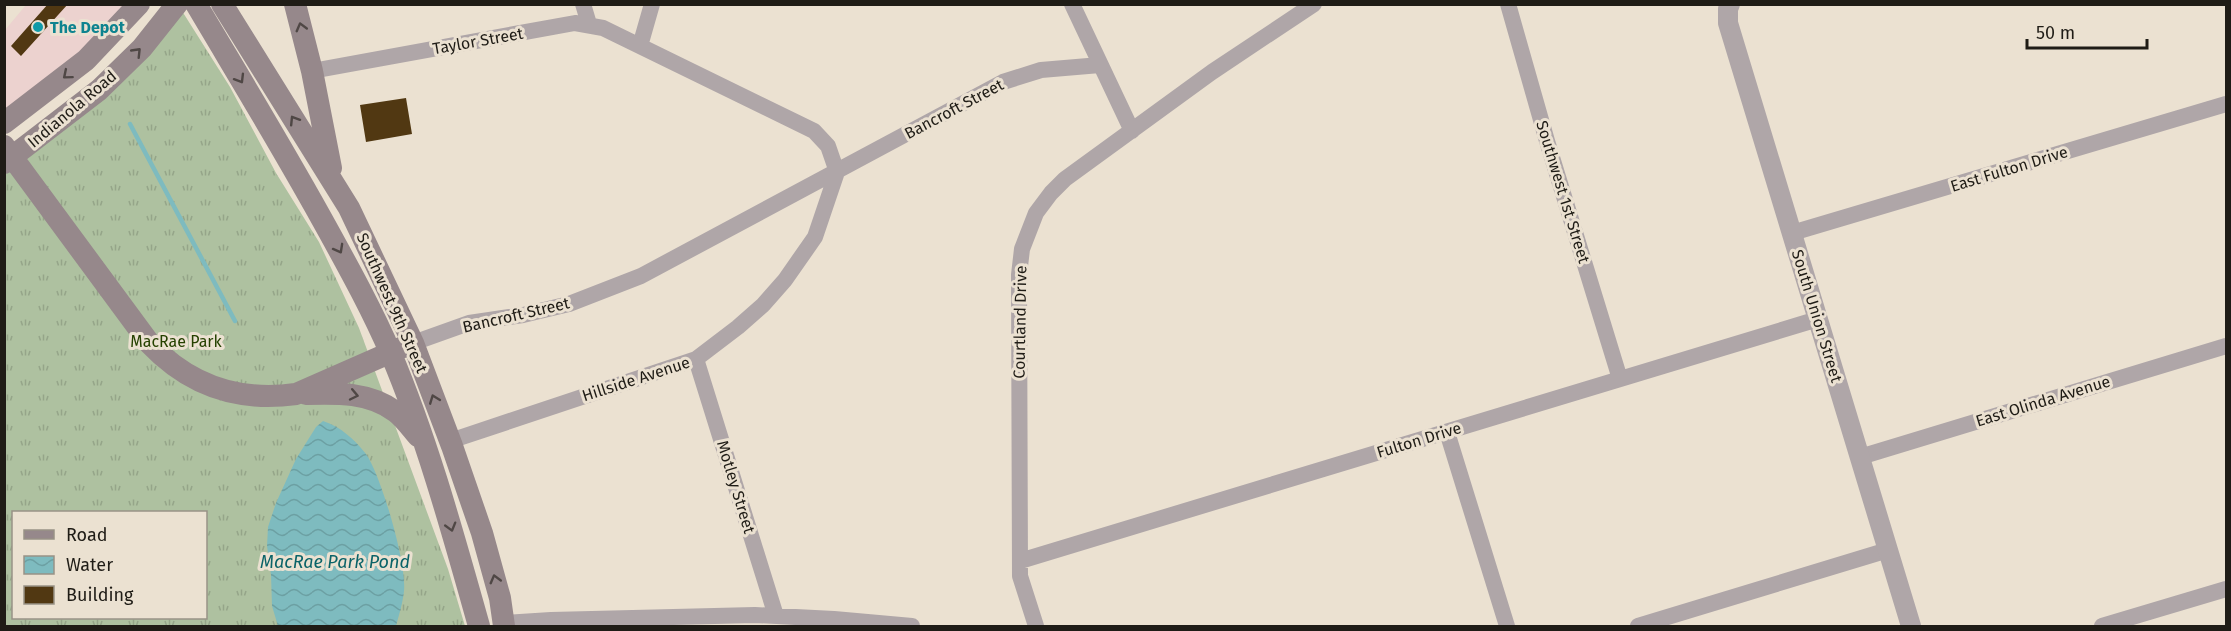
<svg xmlns="http://www.w3.org/2000/svg" width="2231" height="631" font-family="'Fira Sans',sans-serif">
<style>
.commercial{fill:#ecd2cf}
.grass{fill:url(#grass-tufts);fill-rule:evenodd}
.water{fill:url(#water-waves)}
.lines{fill:none;stroke-linecap:round;stroke-linejoin:round}
.stream{stroke:#7ebbbf;stroke-width:4.5}
.building{fill:#513812}
.minor{stroke:#afa6a8;stroke-width:16}
.tertiary{stroke:#afa6a8;stroke-width:20}
.secondary{stroke:#96888b;stroke-width:22}
.oneway{stroke:#4f4745}
.culture-dot{fill:#0f9aa8;stroke:#ebe1d1;stroke-width:2}
.labels{text-anchor:middle;dominant-baseline:central;stroke-width:6;stroke-linejoin:round;paint-order:stroke}
.culture-label{font-size:16px;font-weight:bold;fill:#0d838f;stroke:#ebe1d1;text-anchor:start}
.street-label{font-size:16px;fill:#1f1c16;stroke:#ebe1d1}
.park-label{font-size:16px;fill:#254100;stroke:#ebe1d1}
.water-label{font-size:18px;font-style:italic;fill:#0b6368;stroke:#ebe1d1}
</style>
<defs>
<pattern id="grass-tufts" width="24" height="20" patternUnits="userSpaceOnUse" patternTransform="scale(1.5)"><rect width="24" height="20" fill="#aec1a0"/><path d="M3 7l-1-3M5 7V3M7 7l1-3M15 17l-1-3M17 17v-4M19 17l1-3" fill="none" stroke="#95a589"/></pattern>
<pattern id="water-waves" width="16" height="10" patternUnits="userSpaceOnUse" patternTransform="scale(1.5)"><rect width="16" height="10" fill="#7ebbbf"/><path d="M0 5q4-4 8 0t8 0" fill="none" stroke="#6ca0a3"/></pattern>
</defs>
<rect width="100%" height="100%" fill="#ebe1d1"/>
<path class="commercial" d="M26,5H125L92,40L50,78L5,111V30Z"/>
<path class="grass" d="M182,11L230,87L276,173L319,242L359,328L448,569L465,626H5L4,172ZM14,512H206V618H14Z"/>
<path class="water" d="M323,421C341,427 354,439 366,454C381,475 407,564 404,591C403,602 399,615 396,626H278L272,606L271,575L267,546L268,527L276,503L296,459L316,427Z"/>
<g class="lines">
<path class="stream" d="M130,124L235,321"/>
</g>
<path class="building" d="M48,4H68L21,56L11,46Z
M406,98L412,134L366,142L360,105Z"/>
<g class="lines">
<path class="minor" d="M583,4L589,24
M1072,4L1132,131
M1508,4L1547,141L1620,379
M640,46L652,4
M312,71L575,23L603,28L814,131L828,146L837,172L815,237L785,280L763,305L738,327L696,359L450,441
M1792,233L2226,104
M413,343L469,323L523,315L569,304L641,276L1003,82L1041,70L1100,65
M696,359L776,616
M1447,432L1507,626
M1860,457L2226,346
M1020,561L1818,319
M504,623L551,620L755,615L834,619L912,626
M1036,626L1020,576L1019,275L1022,249L1036,213L1051,193L1065,179L1212,72L1314,4
M1638,626L1888,550
M2102,626L2226,589"/>
<path class="tertiary" d="M1730,4L1728,9V23L1911,626"/>
<path class="secondary" d="M196,4C241,80 287,155 329,232C351,272 373,312 391,354C428,442 453,534 479,626
M222,4L349,208L413,343L452,446L482,533L500,598L504,626
M295,4L312,71L331,168
M4,123L86,60L139,4
M4,146L150,344C190,386 239,402 296,394L403,347
M4,163L99,90L142,48L177,4
M306,394C337,393 370,392 396,412C404,418 411,428 418,436"/>
</g>
<defs><path id="oneway-chevron" d="M-2-3.5L2.5 0L-2 3.5" fill="none" stroke-width="1.6" stroke-linecap="round" stroke-linejoin="round" transform="scale(1.5)"/></defs>
<g class="oneway">
<use href="#oneway-chevron" transform="translate(301 27) rotate(-105)"/>
<use href="#oneway-chevron" transform="translate(137 52) rotate(-46)"/>
<use href="#oneway-chevron" transform="translate(67 75) rotate(140)"/>
<use href="#oneway-chevron" transform="translate(240 79) rotate(59)"/>
<use href="#oneway-chevron" transform="translate(294 120) rotate(-122)"/>
<use href="#oneway-chevron" transform="translate(339 249) rotate(61)"/>
<use href="#oneway-chevron" transform="translate(354 395) rotate(12)"/>
<use href="#oneway-chevron" transform="translate(434 399) rotate(-111)"/>
<use href="#oneway-chevron" transform="translate(451 527) rotate(74)"/>
<use href="#oneway-chevron" transform="translate(495 579) rotate(-105)"/>
</g>
<circle class="culture-dot" cx="38" cy="27" r="6"/>
<g class="labels">
<g class="culture-label">
<text x="50" y="27">The Depot</text>
</g>
<g class="street-label">
<text transform="translate(478 41) rotate(-10)">Taylor Street</text>
<text transform="translate(72 109) rotate(-40)">Indianola Road</text>
<text transform="translate(954 109) rotate(-28)">Bancroft Street</text>
<text transform="translate(2009 169) rotate(-17)">East Fulton Drive</text>
<text transform="translate(1563 192) rotate(73)">Southwest 1st Street</text>
<text transform="translate(392 303) rotate(66)">Southwest 9th Street</text>
<text transform="translate(516 315) rotate(-13)">Bancroft Street</text>
<text transform="translate(1817 316) rotate(73)">South Union Street</text>
<text transform="translate(1020 322) rotate(-89)">Courtland Drive</text>
<text transform="translate(636 379) rotate(-18)">Hillside Avenue</text>
<text transform="translate(2043 401) rotate(-17)">East Olinda Avenue</text>
<text transform="translate(1419 440) rotate(-17)">Fulton Drive</text>
<text transform="translate(736 487) rotate(73)">Motley Street</text>
</g>
<g class="park-label">
<text x="176" y="341">MacRae Park</text>
</g>
<g class="water-label">
<text x="335" y="562">MacRae Park Pond</text>
</g>
</g>
<rect width="2231" height="631" fill="none" stroke="#1f1c16" stroke-width="12"/>
<rect x="12" y="511" width="195" height="108" fill="#ebe1d1" stroke="#999286" stroke-width="1.5"/>
<rect x="24" y="530" width="30" height="9" fill="#96888b" stroke="#999286" stroke-width="1.5"/>
<text x="66" y="541" font-size="18" fill="#1f1c16">Road</text>
<rect x="24" y="556" width="30" height="18" fill="url(#water-waves)" stroke="#999286" stroke-width="1.5"/>
<text x="66" y="571" font-size="18" fill="#1f1c16">Water</text>
<rect x="24" y="586" width="30" height="18" fill="#513812" stroke="#999286" stroke-width="1.5"/>
<text x="66" y="601" font-size="18" fill="#1f1c16">Building</text>
<path d="M2027 39v9h120v-9" fill="none" stroke="#1f1c16" stroke-width="3"/>
<text x="2036" y="39" font-size="18" fill="#1f1c16" stroke="#ebe1d1" stroke-width="4.5" paint-order="stroke">50 m</text>
</svg>
